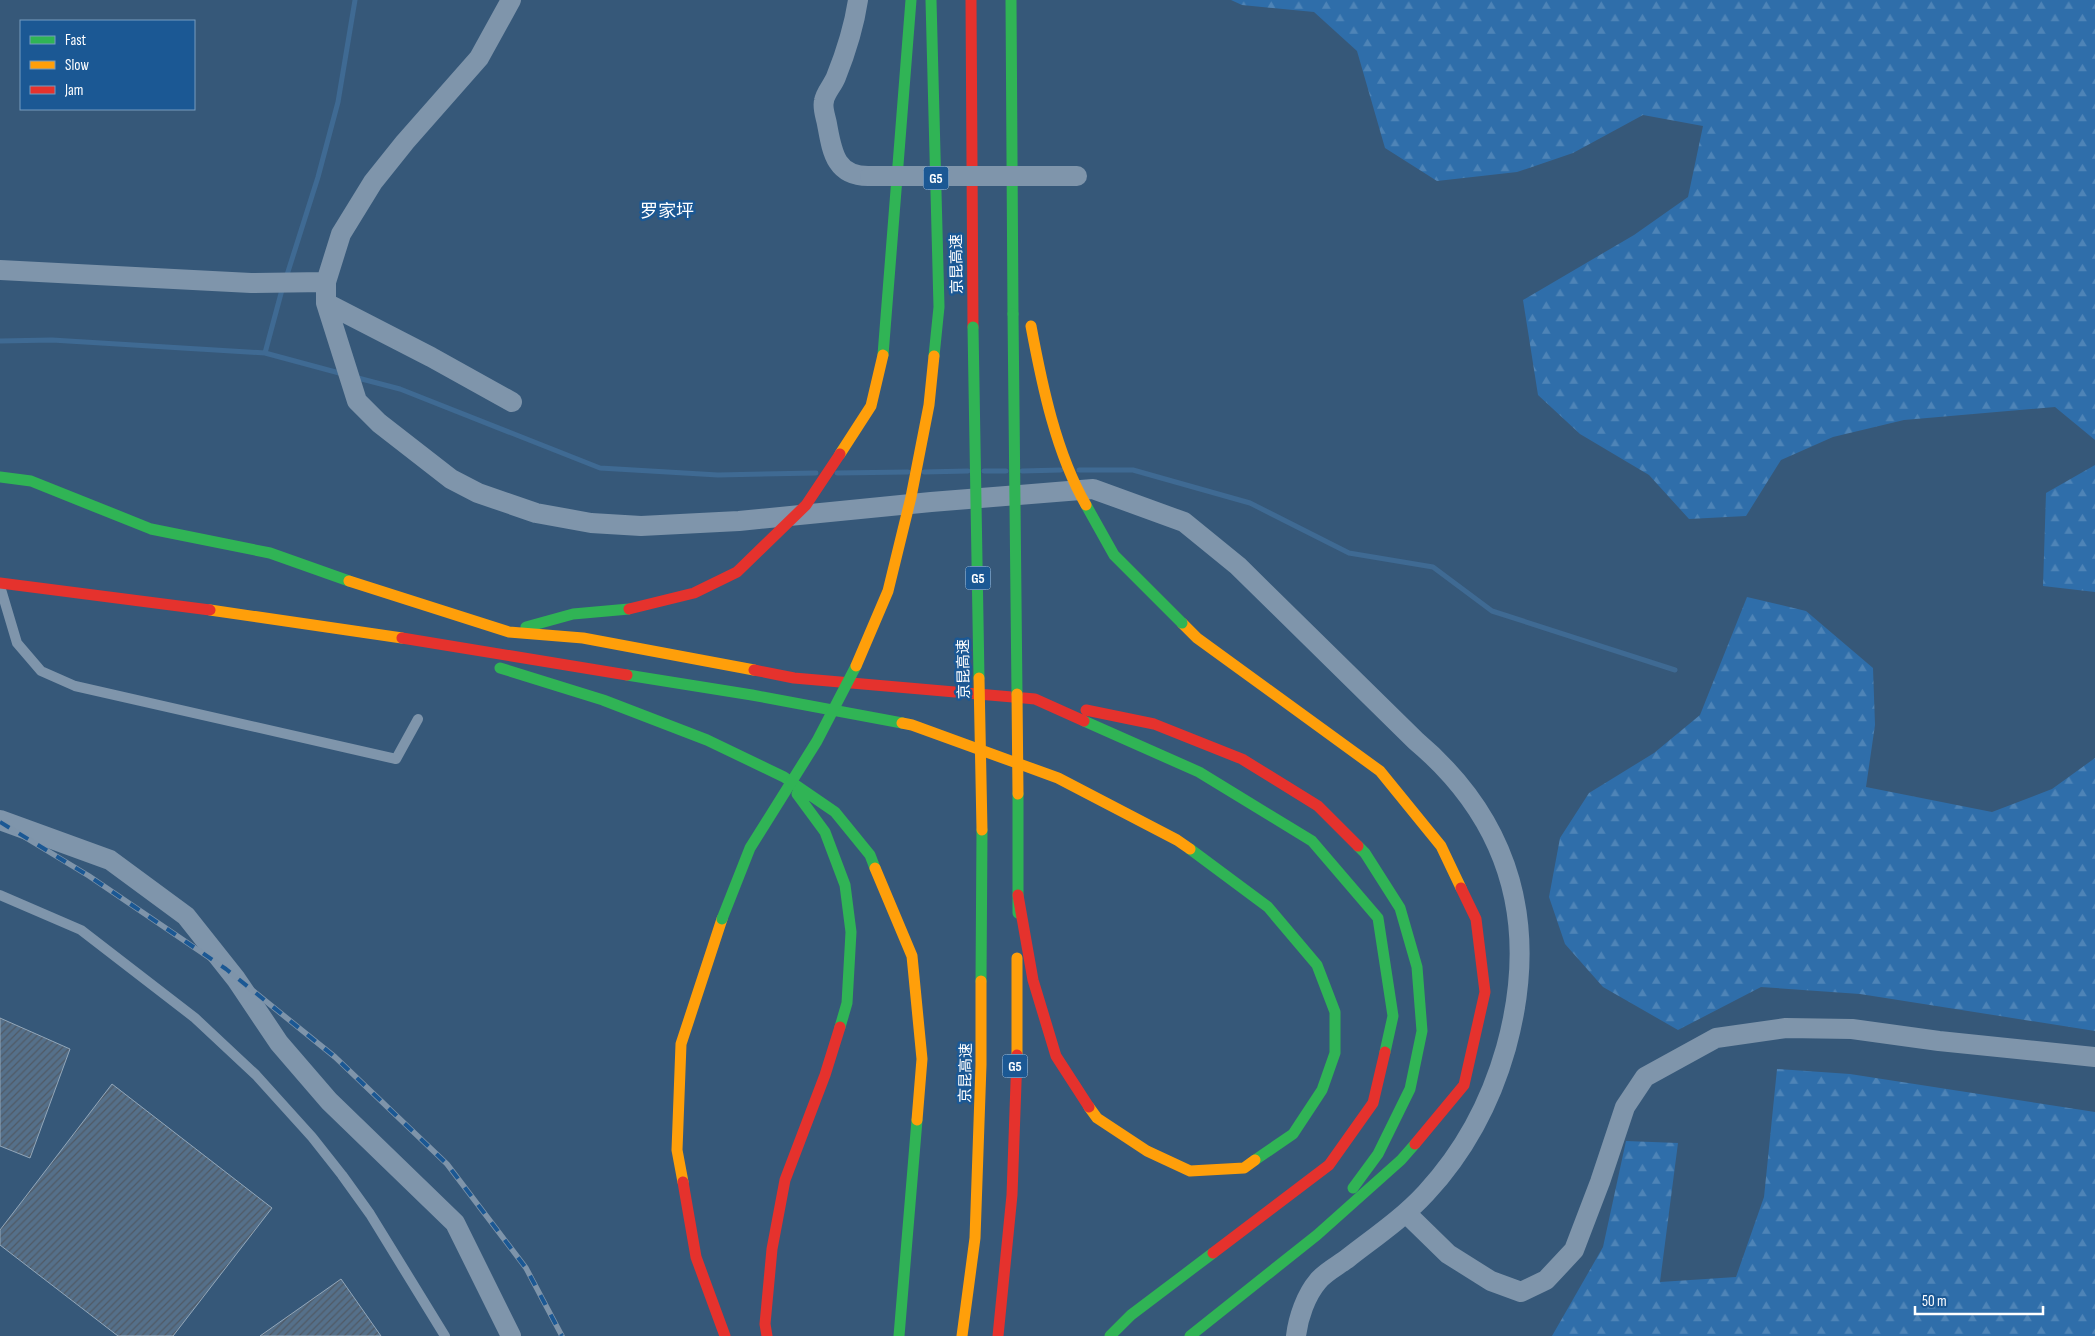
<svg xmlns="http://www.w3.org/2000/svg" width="2095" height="1336" font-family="'Sofia Sans Condensed','Noto Sans SC',sans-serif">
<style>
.forest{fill:url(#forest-firs)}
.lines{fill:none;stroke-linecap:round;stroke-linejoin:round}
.stream{stroke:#3f6a93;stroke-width:5}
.building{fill:url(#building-hatch);stroke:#93a7b9}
.lane{stroke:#7f95ab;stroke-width:10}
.street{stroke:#7f95ab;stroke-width:20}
.fast{stroke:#30b455;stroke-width:11}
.slow{stroke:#ff9f0a;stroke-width:11}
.jam{stroke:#e5322d;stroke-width:11}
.rail-casing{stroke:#7e94aa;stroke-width:5.5}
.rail{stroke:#1b5894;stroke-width:4;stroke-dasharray:11;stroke-linecap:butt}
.street-bridge{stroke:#7f95ab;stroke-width:20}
.fast-bridge{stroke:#30b455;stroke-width:11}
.slow-bridge{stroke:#ff9f0a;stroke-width:11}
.jam-bridge{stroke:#e5322d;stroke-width:11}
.labels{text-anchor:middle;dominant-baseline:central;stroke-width:5;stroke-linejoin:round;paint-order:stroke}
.shield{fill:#1b5894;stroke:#bbcddf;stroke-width:1}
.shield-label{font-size:14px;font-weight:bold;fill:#fff}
.street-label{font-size:15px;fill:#fff;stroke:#1b5894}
.quarter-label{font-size:18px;fill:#fff;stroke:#1b5894}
</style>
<defs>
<pattern id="forest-firs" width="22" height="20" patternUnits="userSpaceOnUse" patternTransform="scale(1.25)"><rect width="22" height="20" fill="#2f6eaa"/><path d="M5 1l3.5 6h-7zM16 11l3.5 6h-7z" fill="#4e84b7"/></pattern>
<pattern id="building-hatch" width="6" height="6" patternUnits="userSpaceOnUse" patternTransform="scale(1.25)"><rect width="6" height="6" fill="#55708a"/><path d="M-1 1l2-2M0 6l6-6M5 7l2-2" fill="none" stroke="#505a65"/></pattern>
</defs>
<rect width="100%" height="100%" fill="#365879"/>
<path class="forest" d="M1231,0H2095V440L2055,407L1904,420L1833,437L1781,460L1746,516L1689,519L1649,475L1580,434L1538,395L1523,300L1634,235L1688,197L1703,126L1643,115L1573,153L1517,172L1437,181L1385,148L1357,51L1314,12L1242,5Z
M2095,465V592L2043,586L2046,493Z
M1747,597L1806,611L1873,668L1875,725L1866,787L1992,812L2052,789L2095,758V1031L1860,994L1761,987L1678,1030L1603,987L1565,944L1549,897L1560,838L1589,793L1654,753L1700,715Z
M1777,1069L1850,1074L2095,1112V1336H1552L1603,1247L1626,1141L1678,1143L1660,1282L1736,1277L1764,1197Z"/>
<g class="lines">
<path class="stream" d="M286,278L318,177L338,102L355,0
M0,341L52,340L265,353L343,374
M265,353L283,286
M354,377L400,389L600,468L718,475L816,473
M1079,470H1133L1250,503L1349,553L1433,567L1492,611L1675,670
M984,471H1006
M1022,471L1061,470
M924,472L968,471
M837,473L908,472"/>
</g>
<path class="building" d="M0,1018L70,1049L30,1158L0,1146Z
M112,1084L272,1208L173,1336H118L0,1245V1230Z
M341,1279L381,1336H260Z"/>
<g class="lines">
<path class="lane" d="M0,586L17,643L41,671L75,686L396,759L418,719
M0,895L81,930L195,1018L256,1075L312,1137L342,1175L370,1214L445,1336"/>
<path class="street" d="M511,0L479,58L405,142L373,182L341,234L326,282V303L357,401L379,423L451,479L478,493L536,513L591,523L641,526L739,521L931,502L1093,489L1184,522L1238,566L1416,741C1513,823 1539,928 1506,1048C1491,1101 1464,1152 1426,1193C1403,1218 1375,1237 1348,1258C1339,1265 1325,1272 1318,1281C1306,1295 1298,1318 1296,1336
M858,0C854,27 846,52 836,77C833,85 825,93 824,101C822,108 826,118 827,124C832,151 835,177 870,176
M0,270L251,283L326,282
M326,303L431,357L512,402
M0,820L110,860L186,916L236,979L279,1043L329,1101L455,1223L511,1336
M1406,1213L1448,1254L1491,1281L1521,1292L1546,1280L1574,1250L1600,1182L1625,1107L1645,1077L1716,1038L1786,1028L1852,1029L1939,1041L2095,1057"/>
<path class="fast" d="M931,0L939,307L934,356
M1011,0L1013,314
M883,355L911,0
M0,477L31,481L151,529L270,553L349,581
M526,627L573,614L629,609
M500,668L603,700L707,740L784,777L835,812L870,855L875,868
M627,675L752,695L902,723
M1084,721L1199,772L1312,841L1378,918L1393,1016L1385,1052
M797,794L825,832L845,885L851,932L847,1003L840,1027
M1018,794V913
M1190,849L1268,907L1317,965L1335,1012V1053L1322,1090L1293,1134L1255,1160
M981,981L982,830
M1353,1188L1378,1154L1410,1089L1422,1031L1417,967L1400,908L1365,853L1358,846
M899,1336L917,1120
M1110,1336L1131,1315L1213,1253
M1190,1336L1317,1235L1401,1160L1415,1144"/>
<path class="slow" d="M349,581L509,632L583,638L754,670
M210,610L402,638
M1182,623L1197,638L1380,771L1441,846L1461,888
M902,723L912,725L1058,778L1177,840L1190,849
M875,868L912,956L922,1059L917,1120
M1017,1055V958
M1089,1107L1097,1118L1147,1151L1190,1171L1244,1168L1255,1160
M683,1182L677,1150L681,1044L722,919
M962,1336L975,1238L981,1065V981"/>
<path class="jam" d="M971,0L973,327
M0,583L210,610
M402,638L627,675
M754,670L794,678L1035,699L1084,721
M1086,710L1154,724L1242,759L1318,806L1358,846
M1018,895L1033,980L1056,1056L1089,1107
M1415,1144L1464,1085L1485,992L1476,919L1461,888
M683,1182L696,1257L725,1336
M1213,1253L1329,1165L1373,1103L1385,1052
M767,1336L765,1324L772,1249L785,1180L825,1075L840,1027
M998,1336L1012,1195L1017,1055"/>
<defs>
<path id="rail" d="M0,822L89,876L226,969L335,1057L447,1164L526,1268L562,1336"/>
</defs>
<use href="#rail" class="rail-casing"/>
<use href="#rail" class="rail"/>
<path class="street-bridge" d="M870,176H1077"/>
<path class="fast-bridge" d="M1013,314L1017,694
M973,327L979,678
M1086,505L1114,555L1182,623
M722,919L750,848L817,741L856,666"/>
<path class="slow-bridge" d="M1031,326C1042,385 1056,453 1086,505
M840,454L871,406L883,355
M856,666L888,591L911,497L929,405L934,356
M979,678L982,830
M1017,694L1018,794"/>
<path class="jam-bridge" d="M629,609L694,593L737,572L806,505L840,454"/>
</g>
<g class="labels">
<g class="shield">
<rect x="923.5" y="166.5" width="25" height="23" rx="4"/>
<rect x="965.5" y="566.5" width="25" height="23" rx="4"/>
<rect x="1002.5" y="1054.5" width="25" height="23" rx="4"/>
</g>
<g class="shield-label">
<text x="936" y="178">G5</text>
<text x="978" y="578">G5</text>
<text x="1015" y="1066">G5</text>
</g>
<g class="street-label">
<text transform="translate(957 264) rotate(-91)">京昆高速</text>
<text transform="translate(964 669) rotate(-91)">京昆高速</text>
<text transform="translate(966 1073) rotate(-89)">京昆高速</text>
</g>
<g class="quarter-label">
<text x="667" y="211">罗家坪</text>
</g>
</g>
<rect x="20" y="20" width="175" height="90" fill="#1b5894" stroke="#769bbf"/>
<rect x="30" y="36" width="25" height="8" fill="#30b455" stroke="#769bbf"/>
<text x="65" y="45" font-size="15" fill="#ffffff">Fast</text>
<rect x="30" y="61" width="25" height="8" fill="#ff9f0a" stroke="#769bbf"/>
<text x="65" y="70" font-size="15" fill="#ffffff">Slow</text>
<rect x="30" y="86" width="25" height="8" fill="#e5322d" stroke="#769bbf"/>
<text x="65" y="95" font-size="15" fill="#ffffff">Jam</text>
<path d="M1915 1306v8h128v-8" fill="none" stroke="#ffffff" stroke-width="2.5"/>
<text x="1922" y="1306" font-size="15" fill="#ffffff" stroke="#1b5894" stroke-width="4" paint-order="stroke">50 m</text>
</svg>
